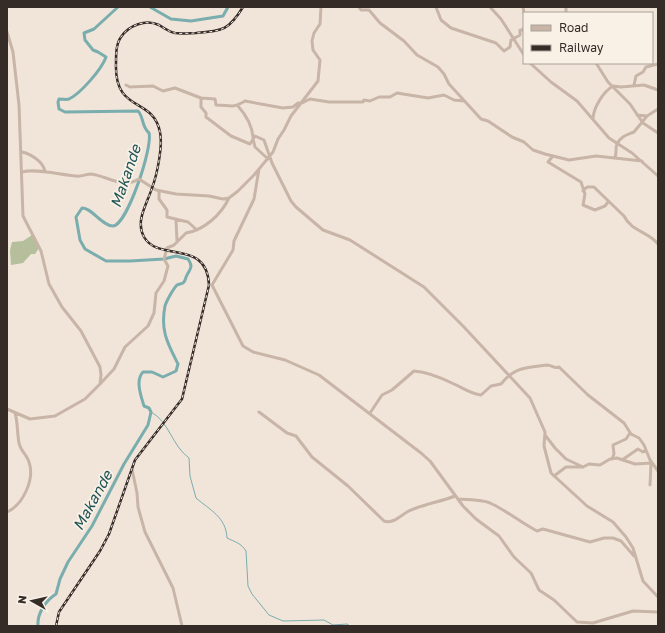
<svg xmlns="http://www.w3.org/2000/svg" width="665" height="633" font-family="'Golos Text',sans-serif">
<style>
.green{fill:#b5bf9b}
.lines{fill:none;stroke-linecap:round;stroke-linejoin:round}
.stream{stroke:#7aadad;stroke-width:1}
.river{stroke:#7aadad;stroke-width:3}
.minor{stroke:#c8b5a7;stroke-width:3}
.rail-casing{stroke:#352b27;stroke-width:2.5}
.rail{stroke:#f9f0e6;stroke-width:1;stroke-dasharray:3;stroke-linecap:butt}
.labels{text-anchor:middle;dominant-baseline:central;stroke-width:3.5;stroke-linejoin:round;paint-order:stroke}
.water-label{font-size:15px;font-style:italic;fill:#1e5455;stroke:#f9f0e6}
</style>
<rect width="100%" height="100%" fill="#f1e5da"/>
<path class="green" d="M32,235L39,248L35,254H31L23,263L11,265L10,250L12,242L23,241Z"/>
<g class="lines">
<path class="stream" d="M151,412C169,421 172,446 189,458L190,476L196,498C210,510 226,517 227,538C235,542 241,543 246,551L248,586L252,594L269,615L283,621L324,620L333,625L347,624L350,626"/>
<path class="river" d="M150,7L171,19L191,21L223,16L228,7
M38,626C37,614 45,601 56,594L60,579L68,562L92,526L124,464L148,425L151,412L149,408L144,406C141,396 135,380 143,372H152L163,377L176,371L178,364C168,344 160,331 165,306C166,302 173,289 177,285C179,284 181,284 183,283C186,281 185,278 187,275C191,268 193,266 188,259L176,256L164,259L130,261H106L85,249L80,240L76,217L82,208C91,207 102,226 113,226C127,225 153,147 149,133C141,126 144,117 138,111L65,112L59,109L58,102L59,99C63,99 66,100 69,99C80,94 102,69 106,57L98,52L93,50L85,40L84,33L94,29L118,7"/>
<path class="minor" d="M359,7L361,10H369L380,23L404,41L417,55L438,67L444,74L449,84L481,119L488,121L512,137L524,142L533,150L545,154L569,160L596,156L642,161
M436,7L441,20L451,28L496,43L504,51L510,47L511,40L520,35V30H523L524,27
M490,7L501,19L524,55
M523,7L524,13
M566,7V13
M7,32L13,52L19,105L23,216L41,251L49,284L62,307L81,331L100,367L101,375L100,384L85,399L55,416L30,419L7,409
M530,63L551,82L577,101L609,138L632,153L658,176
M596,63L608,82L630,104L643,123L658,133
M126,85L130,87L153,86L163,91L175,88L201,98L215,99L216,105C230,105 232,109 245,101L283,108L293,107L298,103H302L310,99L329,102H363L364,100L370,101L379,97H390L397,93L428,98L444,95L454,100L464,101
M634,85L636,76L643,72L646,67L658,64
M201,98V107L206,113V117L231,136L250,144L255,136L264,140L272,163L291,201L296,207L323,230L350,240L424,287L463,326L530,398L545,432L544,446L551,473L587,506L613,522L626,537L633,548L643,581L658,597
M238,106C246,115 252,126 253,137
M637,115L647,116L658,109
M593,118C594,107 603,92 613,86L621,87L644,85L658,90
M253,139L255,147L268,159
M22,152C31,154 44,162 45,172
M553,156L548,162L581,182L585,194L583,205L595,210L605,206L608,202
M615,157C617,153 615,148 617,144C621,136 627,135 634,132L647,116
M259,169L254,199L234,241L233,250L212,285L243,346L253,352L285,360L319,375L421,453L430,461L463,506L476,519L499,536L514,557L531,573L539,590L554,600L577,622L593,623L633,611L658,612
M22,172C36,168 61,175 76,176C81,177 86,174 91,174C107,176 123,189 139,179L156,190L176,194L209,196L223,199L229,198L238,191L254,175L273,152L278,139L284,130L291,116L318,81L320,60L313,50L312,41L314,33L320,24L321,7
M159,191V199L167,210V217L188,222L197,230
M583,191L587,187H594L597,190L624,216C631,231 649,232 658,244
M176,220L177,241
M100,384L114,369L125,347L148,326L154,313L156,293L164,281L168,266L164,259L167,248L174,245L186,233C204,230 221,215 229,198
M259,412L287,433L296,436L312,457L348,486L384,521C393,524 400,516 407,512C420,505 440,502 455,496
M370,413L382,395L392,390L414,371C427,372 442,378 454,384C463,388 471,394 481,395L491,386L501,384C515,366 528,368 547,365C552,365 554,369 559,367L588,395L624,423L631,434L639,438L644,445L650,460L658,471
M545,435L555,448L566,459L583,467
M612,459L614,454L613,445L626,439L630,433
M622,460L638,449L643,452L646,450
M132,469L137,493L138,507L145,532L173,588L182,626
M554,476L566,467H583L589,464L600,465L610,459L617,458L635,464L652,463
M650,485L651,464
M458,499C469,500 480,499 490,503C506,510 521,523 537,531L543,529L590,542L604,538H613L621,541L634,556
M7,512C23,505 35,479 29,462C27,455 20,450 19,443C17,433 18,423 15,413"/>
<defs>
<path id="rail" d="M56,626L59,612L100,551L109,534L135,460L182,399L209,285C207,238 159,263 144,237C135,221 147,204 152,188C157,175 163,146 160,132C153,96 114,114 116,63C116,54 116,44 121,37C129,25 146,19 159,25C164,28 169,32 175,33C182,34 190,33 196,33C223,31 229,30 243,7"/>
</defs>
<use href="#rail" class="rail-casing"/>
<use href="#rail" class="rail"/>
</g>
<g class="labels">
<g class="water-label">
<text transform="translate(125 176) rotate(-71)">Makande</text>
<text transform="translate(92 500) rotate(-61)">Makande</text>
</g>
</g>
<rect width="665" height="633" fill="none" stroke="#352b27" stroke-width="16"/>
<rect x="523" y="12" width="130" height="52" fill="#f9f0e6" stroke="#aba19a"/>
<rect x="531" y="25" width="20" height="6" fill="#c8b5a7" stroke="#aba19a"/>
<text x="559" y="32" font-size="12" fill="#352b27">Road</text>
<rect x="531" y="45" width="20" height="6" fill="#352b27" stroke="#aba19a"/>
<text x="559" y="52" font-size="12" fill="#352b27">Railway</text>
<g transform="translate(32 601) rotate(278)" stroke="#f9f0e6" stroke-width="3" paint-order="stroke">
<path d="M0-3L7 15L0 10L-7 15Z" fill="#352b27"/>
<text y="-6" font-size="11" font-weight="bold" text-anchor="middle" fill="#352b27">N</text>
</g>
</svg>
